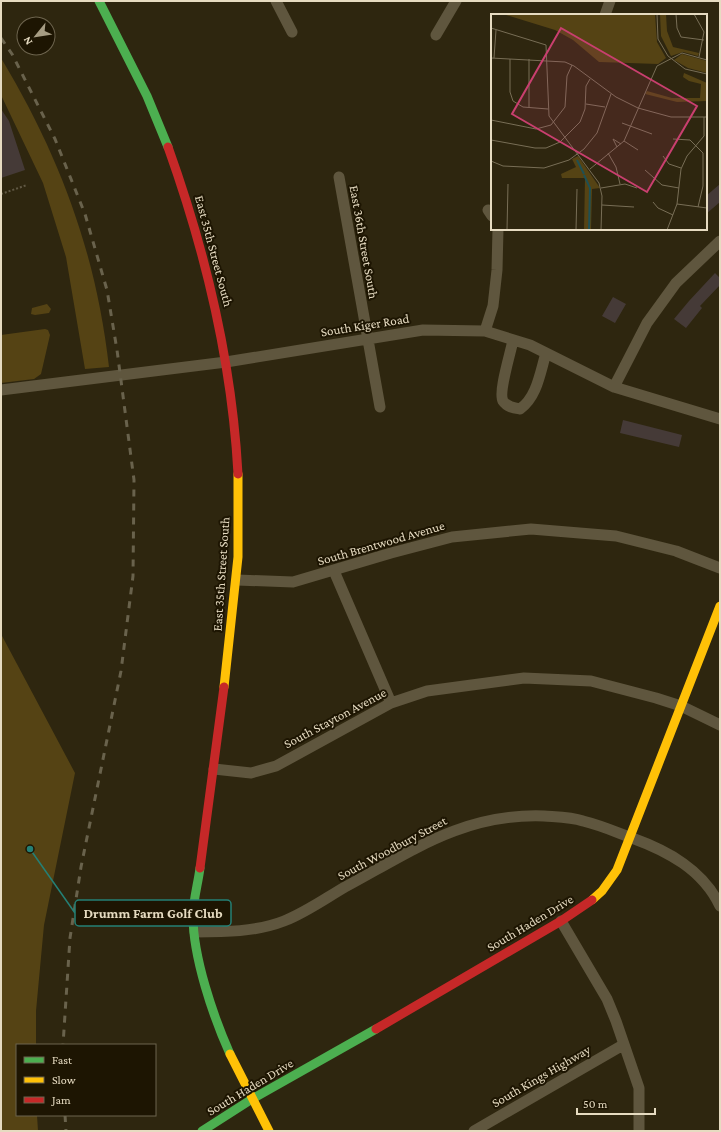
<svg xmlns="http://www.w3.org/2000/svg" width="721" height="1132" font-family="'Crimson Pro',serif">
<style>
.green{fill:#554314}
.building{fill:#453a37}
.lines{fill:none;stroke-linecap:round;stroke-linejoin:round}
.path{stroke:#615945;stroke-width:2;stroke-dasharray:2 2;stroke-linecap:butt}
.street{stroke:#5f563e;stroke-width:11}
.fast{stroke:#4caf50;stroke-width:9}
.slow{stroke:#ffc107;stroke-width:9}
.jam{stroke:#c62828;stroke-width:9}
.rail{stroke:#69624c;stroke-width:3;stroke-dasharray:7 7;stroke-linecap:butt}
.labels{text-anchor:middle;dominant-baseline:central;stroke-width:4;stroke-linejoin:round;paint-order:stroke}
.street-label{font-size:13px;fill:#e6dbc1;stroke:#1d1502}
.inset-river{fill:none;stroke:#1e5054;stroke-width:2}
.inset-road{fill:none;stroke:#786e56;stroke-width:1}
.view{fill:#c93f6f;fill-opacity:0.15;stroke:#c93f6f;stroke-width:2}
.inset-edge{fill:none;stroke:#e6dbc1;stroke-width:2}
.leader{fill:none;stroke:#248076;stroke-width:1.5}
.callout-dot{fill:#248076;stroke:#1d1502;stroke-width:1.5}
.callout{fill:#1d1502;stroke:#248076;stroke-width:1.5}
.callout-label{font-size:14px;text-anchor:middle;font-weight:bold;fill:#e6dbc1}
</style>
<rect width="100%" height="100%" fill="#2e260f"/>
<path class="green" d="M1,58C60,156 96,253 109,367L85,369L66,257L43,183L1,95Z
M47,304L51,309L49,313L35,315L31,314L32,308Z
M45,329L48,330L50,335L41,374L34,379L1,383V335Z
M1,634L75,773L44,925L36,1011V1045H17V1115H37L38,1131H1Z"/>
<path class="building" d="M1,109L9,121L25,170L1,178Z
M720,184V202L706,214V196Z
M715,273L720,278V285L700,306L702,308L686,328L674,319L689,301Z
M613,297L626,304L615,323L602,316Z
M623,420L682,435L679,447L620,433Z"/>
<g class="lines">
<path class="path" d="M1,194L27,185"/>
<path class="street" d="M276,1L292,32
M605,15L610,1
M436,35L456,1
M339,177L380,407
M488,210L492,216
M485,331L493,306L497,270L498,229
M513,340C511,352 498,392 503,401C507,407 514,408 520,409C537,397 540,373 546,353
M614,387L647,323L676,283L720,241
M1,390L226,362L423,330L485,331L530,345L614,387L720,419
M334,571L391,703
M237,580L293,582L391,553L452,537L531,529L616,536L676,551L720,568
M214,769L251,773L276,766L391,703L427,691L524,678L591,681L656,698L681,706L720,725
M561,921L607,999L616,1021L639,1088V1131
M195,932C224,932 256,932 284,921C305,913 326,898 345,887C412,851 464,813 544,816C557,817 571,817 583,821C600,825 616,832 632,838C668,851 703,870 720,906
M474,1131L623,1045"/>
<path class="fast" d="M99,1L147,96L168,147
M200,868C198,884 193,900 193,916C193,957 213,1016 230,1054
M202,1131L252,1099L376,1029"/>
<path class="slow" d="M224,687L238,557V474
M592,900L602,891L617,870L720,606
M230,1054L269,1131"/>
<path class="jam" d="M168,147C206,253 232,362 238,474
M200,868L224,687
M376,1029L561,921L592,900"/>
<path class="rail" d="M1,38L12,54L55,139L85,214L107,290L117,350L134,480L133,576L121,671L81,867L70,938L63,1045
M65,1115L66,1131"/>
</g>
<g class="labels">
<g class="street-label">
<text transform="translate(364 242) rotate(80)">East 36th Street South</text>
<text transform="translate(214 251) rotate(75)">East 35th Street South</text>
<text transform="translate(365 325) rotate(-9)">South Kiger Road</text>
<text transform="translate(381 543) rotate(-16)">South Brentwood Avenue</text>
<text transform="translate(221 574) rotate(-86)">East 35th Street South</text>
<text transform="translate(335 718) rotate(-28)">South Stayton Avenue</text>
<text transform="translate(392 848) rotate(-28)">South Woodbury Street</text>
<text transform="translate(530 923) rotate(-31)">South Haden Drive</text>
<text transform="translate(541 1076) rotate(-30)">South Kings Highway</text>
<text transform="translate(250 1087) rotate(-31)">South Haden Drive</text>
</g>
</g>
<g transform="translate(491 14)">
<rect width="216" height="216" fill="#2e260f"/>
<path d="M12,0H164L166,28L175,44L167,50L108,48L82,26L64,16ZM169,0H175L176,17L182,33L208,39L207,42L192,38L180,42L170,22ZM191,40L216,47V59L197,54L183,46ZM193,59L216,69V87L186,88L154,80L156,77L181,84H209L210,70L198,67L192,63ZM87,142L109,174L101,175L100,216H93L94,164H71L70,160L85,153L81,145Z" fill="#554314"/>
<path class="inset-river" d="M86,146L93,160M93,161L99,174L98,216"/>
<path class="inset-road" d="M166,0L167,25L177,42L194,55L216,60M185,0L186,14L190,23L213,26M203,0L213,18L208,43M0,14L55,31L58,102L108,169L111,182L110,216M0,44L74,48L83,52L125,83L147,94L180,103H216M3,44L5,16M19,45V78L22,87L32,93L57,95M38,45V94M95,90L114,93M0,106L45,115L60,111L74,93L76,62L81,51M131,109L161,120M182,125L199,126L212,139V172L207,193M0,126L44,134H55L69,128L89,108L94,95L95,72L99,65M133,127L147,136M126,133L122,125L130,130M117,139L125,153L129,170M172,142L178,150L190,154M0,147L12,152L53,154L78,146L93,135L106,119L120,80M99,155L133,127L166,52L191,39L216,46M154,156L171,171L188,174M110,174L134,170L146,174M162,188L167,194L182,201M186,190L216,194M111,191L143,193M16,216L17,170M85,216L86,175M176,216L186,190L190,155L196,142L213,122V103"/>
<path class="view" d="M70,14L206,92L156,178L21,100Z"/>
<rect width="216" height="216" class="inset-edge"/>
</g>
<path class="leader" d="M30 849L75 913"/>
<circle class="callout-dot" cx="30" cy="849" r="4"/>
<rect class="callout" x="75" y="900" width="156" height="26" rx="4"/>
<g class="callout-label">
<text x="153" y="918">Drumm Farm Golf Club</text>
</g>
<rect width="721" height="1132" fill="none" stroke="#e6dbc1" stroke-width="4"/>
<rect x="16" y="1044" width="140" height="72" fill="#1d1502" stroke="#6d644e"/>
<rect x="24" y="1057" width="20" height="6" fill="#4caf50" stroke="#6d644e"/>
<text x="52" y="1064" font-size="12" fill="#e6dbc1">Fast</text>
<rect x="24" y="1077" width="20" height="6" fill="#ffc107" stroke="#6d644e"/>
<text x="52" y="1084" font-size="12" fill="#e6dbc1">Slow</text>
<rect x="24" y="1097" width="20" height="6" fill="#c62828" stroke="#6d644e"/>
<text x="52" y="1104" font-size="12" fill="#e6dbc1">Jam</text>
<g transform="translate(36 36) rotate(240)"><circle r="19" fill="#1d1502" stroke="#6d644e"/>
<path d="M0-3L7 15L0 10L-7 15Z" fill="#a69c83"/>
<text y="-6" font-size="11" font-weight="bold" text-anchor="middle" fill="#e6dbc1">N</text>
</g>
<path d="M577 1108v6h78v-6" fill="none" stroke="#e6dbc1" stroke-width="2"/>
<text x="583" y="1108" font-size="12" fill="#e6dbc1" stroke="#1d1502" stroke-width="3" paint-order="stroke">50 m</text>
</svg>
